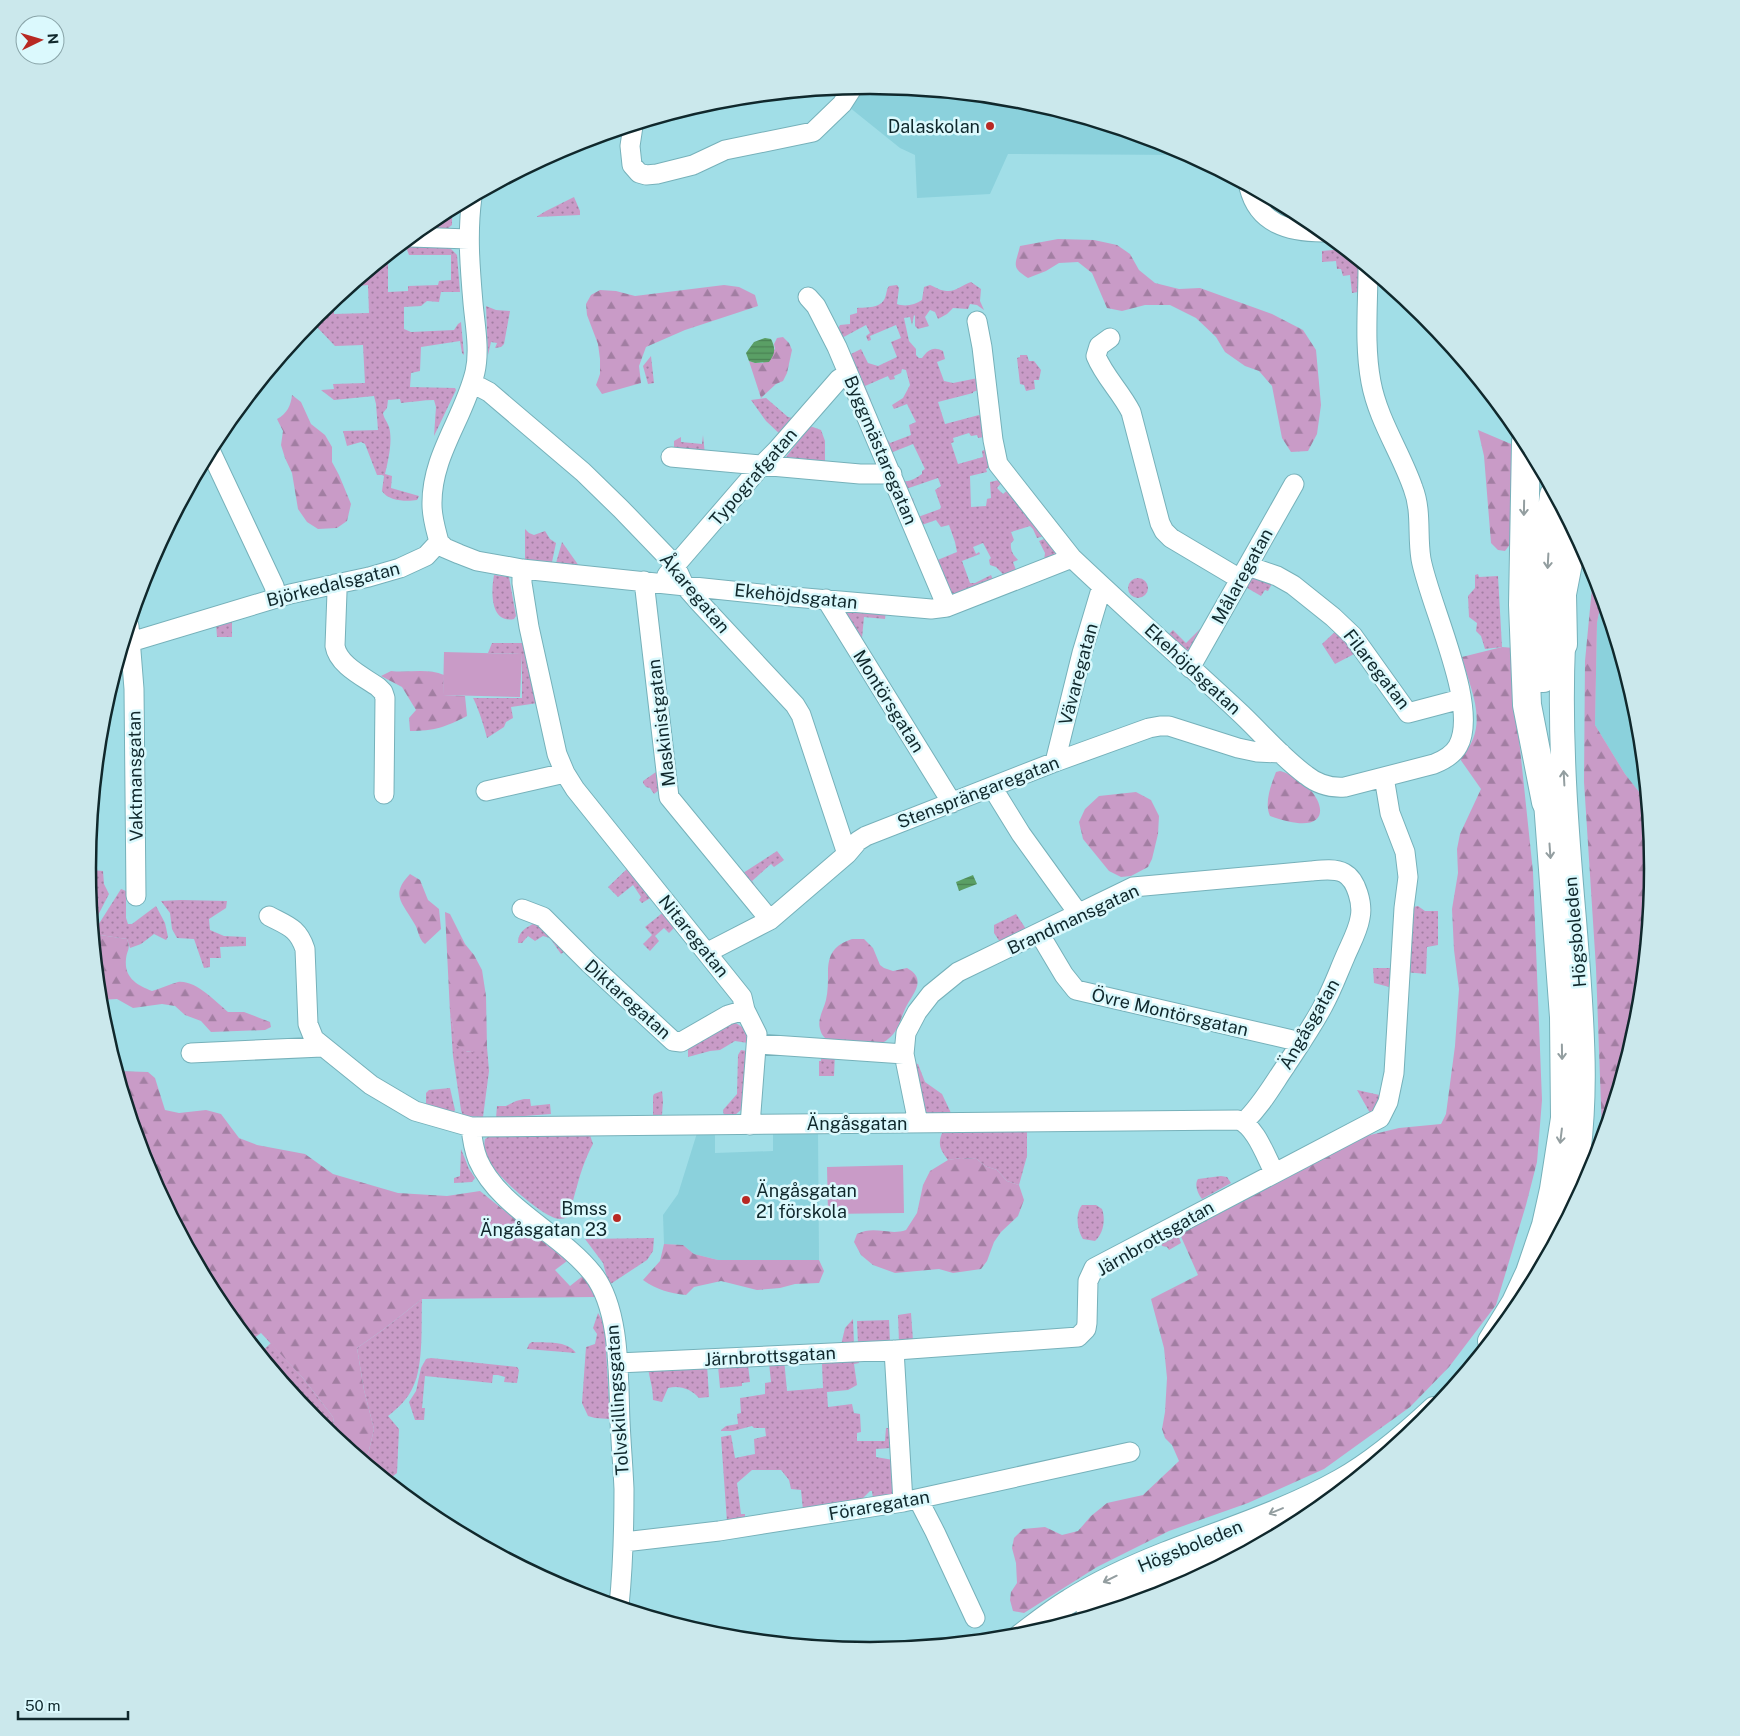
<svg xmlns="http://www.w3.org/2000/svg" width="1740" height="1736" font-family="'Public Sans',sans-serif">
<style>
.built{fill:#8bd1dc}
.green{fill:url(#green-dots)}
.forest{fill:url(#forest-firs)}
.pitch{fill:#c99bc7}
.water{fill:url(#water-rules)}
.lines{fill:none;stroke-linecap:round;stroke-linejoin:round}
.minor-casing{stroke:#76b1ba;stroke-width:21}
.major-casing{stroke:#76b1ba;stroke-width:26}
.highway-casing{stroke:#76b1ba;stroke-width:30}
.minor{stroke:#fff;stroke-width:19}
.major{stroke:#fff;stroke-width:24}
.highway{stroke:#fff;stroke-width:28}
.oneway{stroke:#939ea0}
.poi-dot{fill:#b82923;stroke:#dbf9fd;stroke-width:2}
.labels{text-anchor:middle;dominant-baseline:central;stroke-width:5;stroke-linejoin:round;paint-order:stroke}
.poi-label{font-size:18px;fill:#10282c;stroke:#dbf9fd;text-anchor:end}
.street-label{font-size:18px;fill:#10282c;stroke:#dbf9fd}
.rim{fill:none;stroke:#10282c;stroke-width:2.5}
</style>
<defs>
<pattern id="green-dots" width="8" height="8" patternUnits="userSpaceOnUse" patternTransform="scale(1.25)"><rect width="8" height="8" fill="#c99bc7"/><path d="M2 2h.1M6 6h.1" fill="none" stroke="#a27ea2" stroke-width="1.8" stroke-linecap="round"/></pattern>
<pattern id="forest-firs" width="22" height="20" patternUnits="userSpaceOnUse" patternTransform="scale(1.25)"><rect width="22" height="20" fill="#c99bc7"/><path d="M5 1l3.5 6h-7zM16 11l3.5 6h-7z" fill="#a27ea2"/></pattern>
<pattern id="water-rules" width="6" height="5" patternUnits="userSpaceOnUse" patternTransform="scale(1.25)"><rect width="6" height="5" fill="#5a9f65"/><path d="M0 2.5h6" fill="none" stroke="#498253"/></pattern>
</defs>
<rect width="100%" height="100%" fill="#a1dee7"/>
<path class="built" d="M870,85L1023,100L1170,145L1189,155L1008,154L990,194L917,198L915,155L900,148L849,107L850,102L863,86Z
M1602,597L1638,716L1647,802L1625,774L1595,725L1597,623Z
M818,1131L819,1260H718L694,1254L683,1245L664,1244L663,1215L678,1194L697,1133L715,1132V1153L773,1151V1132Z"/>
<path class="green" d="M574,197L580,211V215L536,217L546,211Z
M452,208V225L447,229L422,230V228L435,217Z
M406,247H449L457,255L460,292H441L439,302L427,301L421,306L404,307V329L411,332L454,330L458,324L461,322L464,355L462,353L460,341L421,347L420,371L411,373L410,387L455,388L456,390L434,436L436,407L434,400C423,400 413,402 401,403L400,399L388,400L387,408L383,413C384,419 387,421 389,427C393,441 388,461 385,474L392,476L391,488L419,496L417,500C407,502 388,501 382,491L384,476L382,475H377L365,444L361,442L347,446L343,431L378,430L376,404L374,396L334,400L321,390L334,389L333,384L365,383L363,345L335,346L313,323V319L334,300V314L369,313L368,285L357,286V283H354L388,256V292L408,291V286L438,285L439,281L451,280V255H409Z
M1344,249L1358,260V292L1352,293L1350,275L1343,276L1341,269H1337L1336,261L1322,262V251Z
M971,282L981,289L980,301L984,310L977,305L970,304L968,309L953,308L947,314L938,319L935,312L930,310L925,317L929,326L918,329L915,326V316L914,315L912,325L910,317L904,318L909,341L916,349V355L919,358H922C928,350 933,346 943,351L945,359L937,362L944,381L953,383L978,378L981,389L973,392V393L938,402L945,424L979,415L983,418L984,437L978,438L977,435L971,436L969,433L953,438L954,442L951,443L958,464L983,457L982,451L986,449L992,461L988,462V468L986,469L987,472L970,476L971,507L986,506L987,499L991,498L990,482L1003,479L1004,480L997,488L1003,494L1011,487L1048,535L1037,538L1033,529L1030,526L1011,532L1014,540L1011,543C1010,550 1013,555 1018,560L1013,562L1016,570L1007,578L996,567L990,565L989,560L991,558L983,543L973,547L976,554L979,552L980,554L962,561L970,583H975L991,575L994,582L952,599L935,561L957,552L955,542L949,525L941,527L936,520L919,526L910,500L913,498L914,503L912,505L918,517L940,509L941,507L935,490L941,486L938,478L903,490L904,481C910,482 916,478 922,474V471L925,469L913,444L888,454L883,442L888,440L890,443L911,435L909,425L916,422L907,404L894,409L892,405L903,398L910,385L906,370L902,369L901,373L894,376L895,379L890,380L888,376L865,386L871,400L866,401L847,356L861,349L868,363L878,366L897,357L891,342L901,338L896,325L870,336L871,340L868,341L866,336L870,333L866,325L840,339L837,330L840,325L850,324V315L857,313V308C867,307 880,309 885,298C887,293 886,290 889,286L897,285L899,288L897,304C905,307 915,305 922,300L924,287L930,285C935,287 941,291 947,291C955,292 964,284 971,282Z
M486,306L496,310L510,311L504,344L501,347L495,348L497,343L491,342L488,355Z
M1020,355H1027L1029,361H1034L1041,370L1039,380H1034L1035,389L1026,391L1024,385L1020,384L1017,358L1020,357Z
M651,356L654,383L648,384L643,366Z
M766,398L788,417L797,419L782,436L766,421L751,400Z
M810,426L821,430L825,441V461L786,457Z
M703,435L705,455L674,448V441L681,437V442L702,444Z
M525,529L529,533L534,535L545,531L550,539L556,543L552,562L525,560Z
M1049,537L1062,555L1044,560L1045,553L1039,541Z
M562,542L579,566L556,563Z
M1478,574L1479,577L1498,576L1502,647L1485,649L1481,636L1476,631L1477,623L1469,617L1468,596L1475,588V575Z
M494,575L509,577L516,616L514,619C490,624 491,591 494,575Z
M1247,575L1273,582L1268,591L1265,590L1261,596L1242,585Z
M1128 588a10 10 0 1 1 20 0a10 10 0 1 1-20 0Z
M843,610L886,611L885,619L864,617L862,638L858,637Z
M232,618V637H217L216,623Z
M1201,628L1204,632L1187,656L1166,637L1173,630L1186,643Z
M1338,629L1358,652L1335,664L1322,644Z
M492,643H523L538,703L511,707L513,718L506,722L504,727L487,738C485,729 478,707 473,698H522V654L488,653Z
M656,772L659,790L654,794L650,788L646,787L643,783V781Z
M91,832H94L92,870L103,871L104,884L109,894L93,925L87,868Z
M777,851L784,860L774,867L771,864L752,881L758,890L754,893L740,875Z
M630,866L652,897L642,903L639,900L641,897L633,885L618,897L608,887Z
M121,889L126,891V918L128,924H132L156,906L165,923L168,937L166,940L154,934L141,944L130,948L127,939L100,935L95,930Z
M181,900L227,901L226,908L209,919L210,930L224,936L246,937V946L220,947L221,958H210V967L204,968L194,939L177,938L172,929L170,913L161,901Z
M1418,906L1425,911H1438V945L1427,947L1426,974L1405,972L1413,907Z
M666,910L678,924L669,933L664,928L655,936L659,941L650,951L643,944L652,935L645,927Z
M1016,914L1028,932L1002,945L994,933V925Z
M536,922L569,948L561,954L550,938L543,936L535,941L528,936L522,943H518C518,931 526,928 536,922Z
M1373,968H1395L1393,988L1374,983Z
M450,1012C455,1034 456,1064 487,1047L489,1071L483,1117L463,1116L461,1110L453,1056Z
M731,1020L750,1032L748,1043L735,1041L720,1050L710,1051L688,1057V1047Z
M741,1050L747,1051L742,1109L735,1115L724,1116L723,1110L737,1094L738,1055Z
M835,1053L834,1076H819V1061H821V1057Z
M913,1063L918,1064L925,1082L942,1094L951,1113L926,1114Z
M450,1088L455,1110L454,1112L426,1104V1093L429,1090Z
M1357,1090L1384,1096L1378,1109L1370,1113Z
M662,1091L663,1101L662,1115H653V1096L654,1094Z
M524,1099H530L531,1106L550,1104L551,1114L496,1118L497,1106H506L516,1101Z
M1027,1129V1156L1019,1185L1007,1181L997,1170L985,1166L977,1159L961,1158L948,1160C940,1149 937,1144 943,1131Z
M589,1132L593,1144C579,1170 577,1191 568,1217C565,1218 563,1219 560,1219C545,1219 499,1178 491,1164C486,1156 483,1149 485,1139L494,1133Z
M461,1149L469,1169L475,1178L472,1182L454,1183V1178L460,1176Z
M1221,1176L1227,1177L1231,1183L1202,1199C1198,1194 1194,1185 1198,1179Z
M1082,1205H1096L1102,1209C1106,1220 1103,1234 1095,1241L1083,1239C1077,1230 1075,1213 1082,1205Z
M1177,1232L1181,1243L1169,1250L1167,1247L1162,1246L1161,1242Z
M654,1238L653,1251L647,1260L609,1285L603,1263L585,1239Z
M422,1299C421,1323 424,1365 413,1387C408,1399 398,1408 388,1416L399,1429L397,1473L388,1480L366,1463L374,1429L364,1390L357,1348L384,1329Z
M598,1313L602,1320L605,1333L610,1419L595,1418L588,1416L582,1403L586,1347L595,1344L597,1334L593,1328Z
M911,1313L913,1341L899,1342L898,1315Z
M853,1319L854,1344L841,1345L845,1328Z
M889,1320L890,1342L858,1344L857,1321Z
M532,1342C546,1343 567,1340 576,1353L527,1349L529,1344Z
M271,1343L303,1378L333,1417L336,1438L316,1421L260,1353Z
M858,1357L859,1363L854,1364L857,1385L848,1390L827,1392L828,1407L852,1404L854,1413L860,1414L861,1432L857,1433V1441H885L886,1428H891L892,1448L876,1449V1457L893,1460L895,1492L892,1496L873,1499L872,1491H870L859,1502L803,1510L801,1490L791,1489L789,1480L781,1470H752L737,1483L741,1514H745V1520L727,1522L721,1437L731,1435L735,1458L755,1454L754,1439L766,1436L765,1428H754L752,1426L733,1431H721V1430L726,1426L738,1424L737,1414L741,1413L740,1398L765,1394V1383L771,1382L769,1363L748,1365L750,1382L742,1383V1386L720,1388L718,1366L784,1359L787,1391L823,1388L822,1364L824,1359Z
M431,1358L517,1367L519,1370L517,1383L504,1382L505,1377L498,1375H493L492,1383L425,1376L422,1408H425L424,1420H415L409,1402L416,1391L421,1368L426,1359Z
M707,1365L709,1397L699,1398C691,1389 680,1385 668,1388L662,1402L653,1400C653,1385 649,1379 648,1366Z"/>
<path class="forest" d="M1058,239L1094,240L1117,245L1130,254L1139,270L1155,283L1179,289L1200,288L1272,314L1303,330L1316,350L1321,405L1317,434L1308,451L1291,452L1282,438L1272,386L1259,371L1245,366L1225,352L1216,337L1196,318L1170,305H1145L1122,311L1107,308L1092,273L1078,262L1059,263L1046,271L1028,278C1010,267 1016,264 1020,246Z
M724,285L739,287L755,295L758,306L685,330L646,347L639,366L641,383L602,394L596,385L600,374V359L598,344L587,315L586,304L591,295L600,290L616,291L635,296Z
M783,337L789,343L792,350L787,373L783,381L776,384L761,398L749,361L755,363H763L775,349L774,344L777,338Z
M292,395L301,402L311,424L325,435L332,447V462L339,475L351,504L347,521L337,528L318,529L307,522L298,509L292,473L285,458L281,445L283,431L277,419C287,414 291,405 292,395Z
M1478,430L1511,444L1512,533L1511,543L1505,551L1498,550L1491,543L1484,456Z
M1594,572L1602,597L1597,623L1595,725L1625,774L1647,802L1653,868L1638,1021L1601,1143L1602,1133L1596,968L1584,782L1585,661L1593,577Z
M1502,647L1514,648V691L1533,872L1542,1100L1537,1162L1526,1205L1496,1305L1449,1367L1410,1407L1324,1469L1248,1503L1169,1531L1097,1567L1024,1613L1013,1611L1010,1600L1011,1592L1017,1583L1016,1563L1012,1548L1014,1538L1023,1529L1045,1527L1062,1535L1078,1531L1091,1516L1107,1503L1143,1495L1179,1461L1172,1445L1165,1438L1162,1429L1165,1412L1167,1378L1164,1348L1151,1299L1198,1275L1179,1232L1366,1136L1399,1128L1441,1124L1446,1114L1455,1046L1459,989L1454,950L1452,909L1458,873L1457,849L1460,834L1481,789L1460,759C1491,726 1471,693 1462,657Z
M391,671C409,673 428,668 444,675L443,695L465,696L467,716C446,727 434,731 410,731L409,718L416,710L402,687L381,676Z
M1280,771C1324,783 1346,844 1270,816C1264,803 1271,785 1276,772Z
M1136,792L1151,800L1159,816L1158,834L1152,859L1148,867L1131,876L1121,877L1109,871L1083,839L1079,822L1085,809L1099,796Z
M410,874L420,880L428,900L439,909L441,929L425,944C418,939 419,930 414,923C402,902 390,895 410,874Z
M445,912L450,914L465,944L474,955L482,970L486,996L487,1047L478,1053L465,1051L456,1044L450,1012Z
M100,935L127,939C131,950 127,949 126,959C124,978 137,985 152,991C160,989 170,984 178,982C196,980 216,1002 228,1012H244L270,1022L271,1027L265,1030L211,1032L201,1021L185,1015L175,1006L162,1004L133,1008L117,999L100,1000L94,938Z
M852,939H864L873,948L880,965L884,968L893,971L907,968C929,980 911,995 905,1009C900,1020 898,1032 888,1039C886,1041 881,1044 878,1044C874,1045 868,1045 863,1045C849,1045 824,1047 820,1029C817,1019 824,1009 826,1000C828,991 828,982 828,973C828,954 834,945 852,939Z
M117,1071L148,1072L155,1078L165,1110L179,1113L206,1110L221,1114L239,1138L257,1145L305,1154L333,1174L398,1193L447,1196L480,1191L567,1261L555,1270L570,1286L584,1275L595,1297L422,1299L384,1329L357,1348L364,1390L374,1429L366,1463L336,1438L333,1417L303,1378L261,1333L250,1341L219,1303L146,1167Z
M961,1158L977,1159L985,1166L997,1170L1007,1181L1019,1185L1024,1200L1018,1216L1001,1232L994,1242L987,1261L981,1269L953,1273L939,1269L895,1273L873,1265L861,1255L854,1242L857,1234C875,1225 889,1236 906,1230L917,1213L923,1185L930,1171L948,1160Z
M664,1244L683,1245L694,1254L718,1260H819L824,1271L819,1283L795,1284L780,1288L757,1290L721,1281L694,1287L686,1295C669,1293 657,1290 643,1280L660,1261Z"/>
<path class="pitch" d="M444,652L522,654L520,697L443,695Z
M903,1165L904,1213L828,1214L827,1167Z"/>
<path class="water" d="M765,338L771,339C776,349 775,354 769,362L755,363L749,361L746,353L754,342Z
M973,875L977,884L959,891L956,882Z"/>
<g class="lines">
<defs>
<path id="minor" d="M633,126L630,146L632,165L639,173L646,175L657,174L693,165L725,150L813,132L842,104L853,87
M1249,187C1258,224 1289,232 1323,232
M410,237L469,239
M808,297L816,306L837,347L947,607
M977,321L982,347L993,440L998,464L1072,558
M1110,338L1099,346L1096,356C1104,376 1121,392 1131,412L1160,523L1164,531L1171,538L1240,579
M472,383L489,392L583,472L621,509L675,565L684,585L699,602L795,705L801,715L847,854
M210,450L274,586L277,597
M671,457L860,474H892
M439,542L445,548L459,554L477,561L522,569L771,595L931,609L947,607L1072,558C1126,609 1182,659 1237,710C1260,731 1280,756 1306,775C1317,784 1331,788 1345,787L1434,764C1444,760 1453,755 1458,746C1480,707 1429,604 1421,559C1417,535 1422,511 1413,488C1401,453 1378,420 1371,382C1364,345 1368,306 1368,268
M1248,566L1277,576L1293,585L1333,617L1353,636L1408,713L1461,699
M522,569V583L529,627L557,754L565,773L575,789L742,997L745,1010L757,1034L750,1125
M667,575L762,465L777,450L839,379L848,374
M644,581L669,797L770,920
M335,584L337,592L335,646C338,665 364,677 378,687L383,692L385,698L384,794
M826,599L952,803
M129,626L134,689L136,896
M124,644L290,594L369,577L400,568L426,556L439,542C436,530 432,518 432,505C431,456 464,418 475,372C480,350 475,325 473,303C470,268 467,233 472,197
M1190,668L1294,484
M1055,762L1082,653L1102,586
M992,787L1021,834L1078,913
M486,791L565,773
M522,909L543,917L589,963L673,1041L681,1042L728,1015L745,1010
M269,916C288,926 298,928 305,949L308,1024L314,1039L371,1085L415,1111L471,1127L1238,1120C1255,1125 1266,1157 1274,1172
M1039,933L1064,975L1076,990L1301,1042
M708,952L770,920L847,854L858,841L866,836L1055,762L1149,728L1160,726H1169L1238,748L1257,752L1281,753
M757,1044L904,1054
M191,1053L322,1047
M918,1123L904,1054L906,1033L917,1012L931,994L958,972L1133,887L1311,871C1321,870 1335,868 1344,873C1357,880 1363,905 1360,918C1358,931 1350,945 1345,957C1338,973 1332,990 1323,1006C1312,1027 1298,1047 1285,1067C1272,1086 1261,1106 1244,1122
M471,1127C472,1138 474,1150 478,1160C499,1208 561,1233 593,1274C621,1310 618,1377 620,1421C621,1444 623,1466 624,1489C624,1528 623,1567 619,1606
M894,1350L903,1502
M618,1363L896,1350L1078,1337L1086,1329L1087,1323L1088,1281L1094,1268L1380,1118L1388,1102L1394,1073L1404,908L1408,877L1405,852L1390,813L1384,777
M918,1499L935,1532L975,1618
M624,1542L719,1531L903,1502L1130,1452"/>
<path id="major" d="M1563,644C1559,736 1566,828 1574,920C1582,1019 1592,1121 1566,1218
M1490,1341L1514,1302L1528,1272L1544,1225L1552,1189L1563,1118L1562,1017L1546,802
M1088,1616C1151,1580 1220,1556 1287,1529
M1021,1636C1037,1624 1053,1611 1070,1601C1100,1582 1133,1567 1166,1554C1224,1531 1286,1512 1341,1481C1375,1462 1405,1436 1434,1409"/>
<path id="highway" d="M1526,442L1523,605L1527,705L1546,802
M1563,644L1562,594L1574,532
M1543,678C1542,619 1546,554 1554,495"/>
</defs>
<use href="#minor" class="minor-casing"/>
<use href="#major" class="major-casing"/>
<use href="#highway" class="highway-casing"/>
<use href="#minor" class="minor"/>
<use href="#major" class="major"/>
<use href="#highway" class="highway"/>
</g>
<defs><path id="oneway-shaft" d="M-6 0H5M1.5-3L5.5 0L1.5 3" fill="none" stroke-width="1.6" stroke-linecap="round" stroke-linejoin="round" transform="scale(1.25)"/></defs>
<g class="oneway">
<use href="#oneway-shaft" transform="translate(1524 508) rotate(91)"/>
<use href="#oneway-shaft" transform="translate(1548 561) rotate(93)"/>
<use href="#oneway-shaft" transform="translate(1564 778) rotate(-93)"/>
<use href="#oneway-shaft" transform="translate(1550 851) rotate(86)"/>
<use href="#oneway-shaft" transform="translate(1562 1052) rotate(89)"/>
<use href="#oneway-shaft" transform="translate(1561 1136) rotate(97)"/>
<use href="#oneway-shaft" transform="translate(1276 1511) rotate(157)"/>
<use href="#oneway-shaft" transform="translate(1110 1579) rotate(154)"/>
</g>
<g class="poi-dot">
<circle cx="990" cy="126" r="5"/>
<circle cx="746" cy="1200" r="5"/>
<circle cx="617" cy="1218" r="5"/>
</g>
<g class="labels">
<g class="poi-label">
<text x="980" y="126">Dalaskolan</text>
<text x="756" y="1190" text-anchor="start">Ängåsgatan<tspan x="756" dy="21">21 förskola</tspan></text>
<text x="607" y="1208">Bmss<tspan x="607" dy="21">Ängåsgatan 23</tspan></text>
</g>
<g class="street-label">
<text transform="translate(881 450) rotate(67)">Byggmästaregatan</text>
<text transform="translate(753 477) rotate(-49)">Typografgatan</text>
<text transform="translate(1242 576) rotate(-61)">Målaregatan</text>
<text transform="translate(333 584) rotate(-14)">Björkedalsgatan</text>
<text transform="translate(695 593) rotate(50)">Åkaregatan</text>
<text transform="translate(796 596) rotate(6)">Ekehöjdsgatan</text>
<text transform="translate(1193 669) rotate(43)">Ekehöjdsgatan</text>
<text transform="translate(1377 669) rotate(52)">Filaregatan</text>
<text transform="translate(1078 674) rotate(-75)">Vävaregatan</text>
<text transform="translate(889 701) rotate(58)">Montörsgatan</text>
<text transform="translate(661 723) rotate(-97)">Maskinistgatan</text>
<text transform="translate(135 776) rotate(-91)">Vaktmansgatan</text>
<text transform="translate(978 792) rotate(-21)">Stensprängaregatan</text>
<text transform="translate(1073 919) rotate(-25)">Brandmansgatan</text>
<text transform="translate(1575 932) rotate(-95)">Högsboleden</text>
<text transform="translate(694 936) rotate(51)">Nitaregatan</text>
<text transform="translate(628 999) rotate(42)">Diktaregatan</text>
<text transform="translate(1170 1012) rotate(13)">Övre Montörsgatan</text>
<text transform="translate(1309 1024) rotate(-60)">Ängåsgatan</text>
<text x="857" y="1123">Ängåsgatan</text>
<text transform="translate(1155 1238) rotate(-30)">Järnbrottsgatan</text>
<text transform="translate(770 1356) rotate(-3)">Järnbrottsgatan</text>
<text transform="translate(617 1400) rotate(-94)">Tolvskillingsgatan</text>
<text transform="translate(879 1505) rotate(-10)">Föraregatan</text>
<text transform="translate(1190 1546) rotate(-22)">Högsboleden</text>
</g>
</g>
<path d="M0 0H1740V1736H0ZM96 868a774 774 0 1 1 1548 0a774 774 0 1 1-1548 0Z" fill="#cbe8ec" fill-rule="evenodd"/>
<path class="rim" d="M96 868a774 774 0 1 1 1548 0a774 774 0 1 1-1548 0Z"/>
<g transform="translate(40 40) rotate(85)"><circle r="24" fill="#dbf9fd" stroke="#8aa5a9"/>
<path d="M0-4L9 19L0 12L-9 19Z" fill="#b82923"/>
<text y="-8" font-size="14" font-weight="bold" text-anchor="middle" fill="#10282c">N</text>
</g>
<path d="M18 1711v8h110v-8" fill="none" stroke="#10282c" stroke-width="2.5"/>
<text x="25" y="1711" font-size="15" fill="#10282c" stroke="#dbf9fd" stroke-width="4" paint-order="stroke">50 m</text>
</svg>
